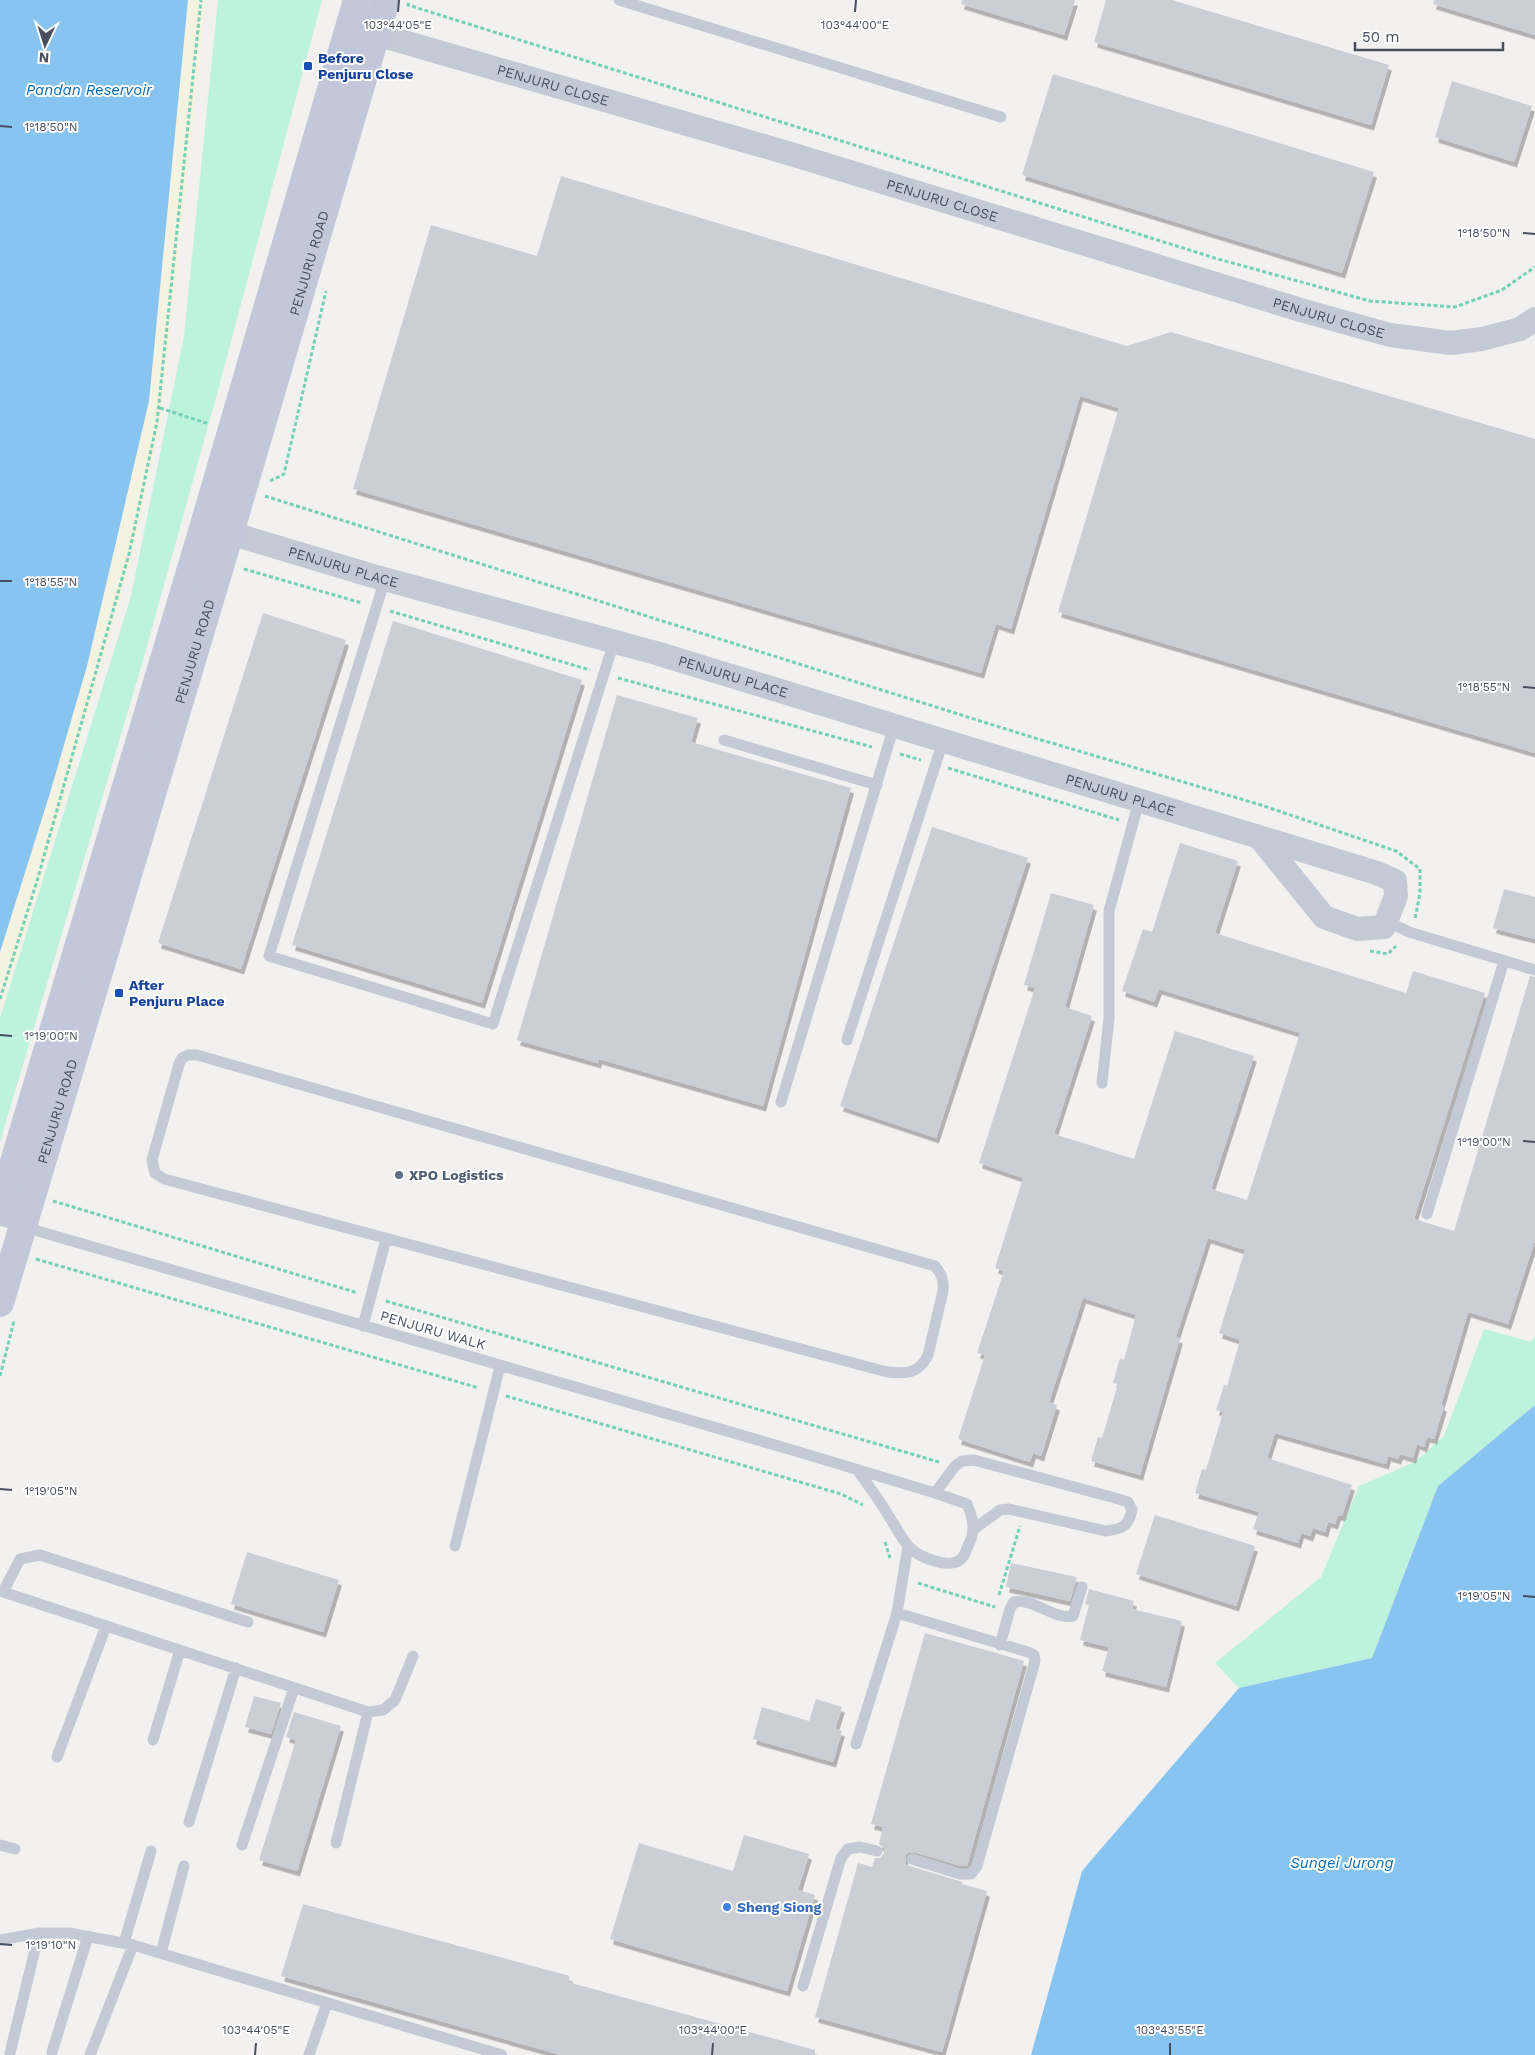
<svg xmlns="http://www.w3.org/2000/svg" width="1535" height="2055" font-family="'Work Sans',sans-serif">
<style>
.green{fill:#bdf2dd}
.sand{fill:#f4f2e0}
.water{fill:#88c4f0}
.building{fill:#ccced6;filter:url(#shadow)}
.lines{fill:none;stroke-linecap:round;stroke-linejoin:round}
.path{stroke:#73d1b7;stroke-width:3;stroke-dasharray:4 2.5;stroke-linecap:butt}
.lane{stroke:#c3c9d5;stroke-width:11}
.street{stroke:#c3c9d5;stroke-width:24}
.secondary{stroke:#c2c8da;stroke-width:28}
.ticks{fill:none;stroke:#474e5f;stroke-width:2}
.transit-dot{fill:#1a4fb4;stroke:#fff;stroke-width:2}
.service-dot{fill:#5c6f8a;stroke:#fff;stroke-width:2}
.shop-dot{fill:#3f7fe0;stroke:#fff;stroke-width:2}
.labels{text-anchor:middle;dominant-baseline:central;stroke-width:4;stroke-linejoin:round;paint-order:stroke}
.transit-label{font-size:14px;font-weight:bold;fill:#164399;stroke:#fff;text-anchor:start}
.street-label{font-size:14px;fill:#474e5f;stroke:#fff}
.service-label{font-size:14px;font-weight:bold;fill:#4e5e75;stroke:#fff;text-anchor:start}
.shop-label{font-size:14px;font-weight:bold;fill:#366cbe;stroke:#fff;text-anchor:start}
.water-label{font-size:15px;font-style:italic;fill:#0569b3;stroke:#fff}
.ticks-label{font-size:12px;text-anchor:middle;fill:#474e5f;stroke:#fff;stroke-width:4;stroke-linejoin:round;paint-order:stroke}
</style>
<defs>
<filter id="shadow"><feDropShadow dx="3" dy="5.5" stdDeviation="0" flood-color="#0004"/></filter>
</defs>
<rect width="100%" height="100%" fill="#f3f0f0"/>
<path class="green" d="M218,0H322L217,394L142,664L0,1142V1018L131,596L184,336Z
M1484,1329L1531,1342L1535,1336V1405L1438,1486L1372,1658L1239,1688L1215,1663L1321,1577L1359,1486L1415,1462L1444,1436Z"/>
<path class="sand" d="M188,0H206L161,423L133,555L41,882L0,1014V952L50,793L87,666L149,401Z"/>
<path class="water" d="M0,0H188L149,401L87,666L50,793L0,952Z
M1535,1405V2055H1031L1082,1871L1239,1688L1372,1658L1438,1486Z"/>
<path class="building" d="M962,0H1075L1064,35L961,4Z
M1106,0H1172L1389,65L1371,125L1094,42Z
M1434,0H1535V35L1433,4Z
M1053,74L1374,172L1342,273L1022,175Z
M1452,81L1532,106L1514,162L1435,137Z
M561,176L1127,346L1171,332L1535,439V753L1058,612L1119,408L1080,396L1011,629L996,624L981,673L353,489L431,225L537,256Z
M263,613L346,640L241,969L158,943Z
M393,621L582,680L482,1003L292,945Z
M617,695L698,718L691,742L851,788L763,1106L599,1059L598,1063L517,1040Z
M932,827L1028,858L936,1138L840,1106Z
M1180,843L1238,861L1215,933L1406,993L1413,971L1485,993L1414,1219L1454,1231L1530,976L1535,977V1240L1508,1324L1468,1312L1441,1405L1444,1406L1434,1439L1427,1437L1424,1447L1417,1444L1413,1458L1400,1454L1398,1459L1388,1456L1386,1464L1275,1433L1267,1458L1352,1485L1342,1516L1338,1515L1335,1524L1328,1522L1325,1532L1313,1528L1310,1536L1301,1533L1298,1543L1253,1529L1259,1512L1195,1493L1202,1469L1206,1470L1223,1412L1216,1410L1224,1385L1227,1386L1240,1340L1219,1333L1245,1250L1208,1238L1176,1337L1180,1338L1140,1475L1091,1461L1098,1437L1102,1438L1118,1384L1113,1383L1120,1358L1124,1360L1136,1315L1083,1298L1049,1402L1057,1405L1041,1456L1033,1453L1030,1462L958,1439L985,1355L977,1353L1004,1271L995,1268L1023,1178L979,1163L1035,988L1024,985L1051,893L1094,905L1065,1007L1092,1016L1054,1134L1134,1159L1175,1031L1254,1056L1211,1189L1247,1200L1300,1033L1159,989L1154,1002L1122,991L1143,929L1152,932Z
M1504,889L1535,897V939L1493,928Z
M1155,1515L1255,1546L1236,1606L1136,1574Z
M247,1552L339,1580L323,1632L231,1604Z
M1011,1563L1077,1577L1070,1601L1006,1587Z
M1089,1589L1134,1601L1132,1609L1182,1621L1166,1687L1102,1671L1109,1647L1080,1640L1089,1605L1085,1604Z
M925,1633L1024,1661L967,1866H961L914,1852L907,1853L905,1857L906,1864L910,1866L962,1882V1884L987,1891L942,2052L815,2017L858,1863L872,1867L875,1858H880L884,1853V1848L879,1844L883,1827L871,1824Z
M254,1696L281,1703L271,1734L245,1727Z
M816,1699L842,1707L835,1729L842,1731L833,1762L753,1739L762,1707L809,1721Z
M294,1712L341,1726L297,1871L259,1860L296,1740L286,1737Z
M744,1835L809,1854L798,1890L815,1895L787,1991L610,1939L639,1843L733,1871Z
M303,1904L570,1976L568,1982L815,2050V2055H561L281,1976Z"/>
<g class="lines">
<path class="path" d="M409,3L408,5L1218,259L1370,301L1455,307L1502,290L1535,267
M160,408L209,424
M270,481L284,474L326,291
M265,496L1028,736L1261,805L1396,851L1420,869V893L1415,919
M244,569L362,603
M390,611L590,670
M618,678L872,747
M900,754L921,760
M948,768L1119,820
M1370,951L1388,954L1396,946
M0,999L37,881L129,554L157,422L201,0
M53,1201L358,1293
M36,1259L479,1388
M386,1301L939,1462
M0,1376L14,1321
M506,1396L841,1494L863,1505
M885,1542L890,1558
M918,1583L995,1607
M999,1595L1020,1526"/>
<path class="lane" d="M619,0L1001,117
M385,579L269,956L493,1024L614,642
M724,740L877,785
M1386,921L1409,932L1535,970
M847,1040L943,741
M188,1055H197L935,1266C942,1274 944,1281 943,1291L928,1355C919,1374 906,1374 887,1372L164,1179L155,1173L152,1160L179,1064L182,1058Z
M1102,1083L1109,1018V911L1139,801
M781,1102L894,726
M1427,1214L1504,961
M0,1220L799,1452L935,1493L967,1504C974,1520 976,1532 967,1548C966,1551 964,1556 962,1558C951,1571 919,1557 909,1547C902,1539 896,1527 890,1518C880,1501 869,1486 857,1470
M363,1326L386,1239
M935,1493L955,1466L962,1461L974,1460L1115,1498L1128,1502L1132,1510C1128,1527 1122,1529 1106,1531L1009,1509L1000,1510L974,1529
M455,1546L500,1366
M0,1591L368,1712L383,1710L395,1700L413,1656
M3,1592L20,1559L40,1555L248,1622
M897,1613L1028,1652L1034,1655L1035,1661L977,1866L971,1874H960L912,1859
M1000,1645L1010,1609L1014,1602C1035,1598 1053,1620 1073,1616L1082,1587
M153,1740L180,1650
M856,1744L897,1613L908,1546
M57,1757L106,1626
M189,1822L236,1668
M336,1843L368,1712
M0,1845L15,1849
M242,1845L294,1688
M0,1940L39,1933H69L133,1945L502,2055
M124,1943L151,1851
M161,1953L184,1866
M803,1986L841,1858L848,1849L860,1847L877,1851
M52,2052L88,1936
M10,2053L39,1933
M90,2055L133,1945
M309,2055L327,2003"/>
<g class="street">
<path id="s1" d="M359,29L791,154L1304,311L1390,335L1451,343L1482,339L1520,329L1535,319"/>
<path id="s2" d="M213,528L373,576L656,653L1377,873L1395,881L1396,896L1384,927L1357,929L1324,917L1260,838"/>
</g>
<g class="secondary">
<path d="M0,1209L204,525L357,0"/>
<path id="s3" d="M0,1303L230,533L386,0"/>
</g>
</g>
<path class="ticks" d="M398,12L399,0M855,12L856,0M0,126L12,127M1523,233L1535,234M0,581H12M1523,687L1535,688M0,1035L12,1036M1523,1141L1535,1142M0,1489L12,1490M1523,1596L1535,1597M0,1944L12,1945M255,2055L256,2043M712,2055L713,2043M1170,2055V2043"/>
<g class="transit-dot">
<rect x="303" y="61" width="10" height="10" rx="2.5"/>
<rect x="114" y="988" width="10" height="10" rx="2.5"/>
</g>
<circle class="service-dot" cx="399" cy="1175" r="5"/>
<circle class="shop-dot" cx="727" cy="1907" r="5"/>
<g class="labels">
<g class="transit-label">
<text x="318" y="58">Before<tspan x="318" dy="16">Penjuru Close</tspan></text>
<text x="129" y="985">After<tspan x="129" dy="16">Penjuru Place</tspan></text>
</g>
<g class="street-label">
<text stroke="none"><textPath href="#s1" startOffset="202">PENJURU CLOSE</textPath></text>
<text stroke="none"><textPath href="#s1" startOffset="608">PENJURU CLOSE</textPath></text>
<text stroke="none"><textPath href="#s3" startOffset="1085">PENJURU ROAD</textPath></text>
<text stroke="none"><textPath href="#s1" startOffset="1012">PENJURU CLOSE</textPath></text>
<text stroke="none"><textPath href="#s2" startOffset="136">PENJURU PLACE</textPath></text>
<text stroke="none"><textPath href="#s3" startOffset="680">PENJURU ROAD</textPath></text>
<text stroke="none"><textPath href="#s2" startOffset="541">PENJURU PLACE</textPath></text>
<text stroke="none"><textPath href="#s2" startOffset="946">PENJURU PLACE</textPath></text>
<text stroke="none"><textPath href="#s3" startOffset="200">PENJURU ROAD</textPath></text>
<text transform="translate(433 1330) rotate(16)">PENJURU WALK</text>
</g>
<g class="service-label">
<text x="409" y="1175">XPO Logistics</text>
</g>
<g class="shop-label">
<text x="737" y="1907">Sheng Siong</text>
</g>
<g class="water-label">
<text x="89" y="90">Pandan Reservoir</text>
<text x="1342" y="1863">Sungei Jurong</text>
</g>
</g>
<g class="ticks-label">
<text x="398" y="29">103°44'05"E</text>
<text x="855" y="29">103°44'00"E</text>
<text x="51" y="131">1°18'50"N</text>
<text x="1484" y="237">1°18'50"N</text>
<text x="51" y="586">1°18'55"N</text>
<text x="1484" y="691">1°18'55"N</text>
<text x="51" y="1040">1°19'00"N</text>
<text x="1484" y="1146">1°19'00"N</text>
<text x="51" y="1495">1°19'05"N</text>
<text x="1484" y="1600">1°19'05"N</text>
<text x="51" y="1949">1°19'10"N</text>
<text x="256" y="2034">103°44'05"E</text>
<text x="713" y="2034">103°44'00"E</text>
<text x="1170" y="2034">103°43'55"E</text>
</g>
<g transform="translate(45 45) rotate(184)" stroke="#ffffff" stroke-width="4" paint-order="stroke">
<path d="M0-4L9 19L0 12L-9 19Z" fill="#474e5f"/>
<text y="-8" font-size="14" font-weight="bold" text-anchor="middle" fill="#474e5f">N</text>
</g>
<path d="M1355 42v8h148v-8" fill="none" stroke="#474e5f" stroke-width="2.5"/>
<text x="1362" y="42" font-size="15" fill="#474e5f" stroke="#ffffff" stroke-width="4" paint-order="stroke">50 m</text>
</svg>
